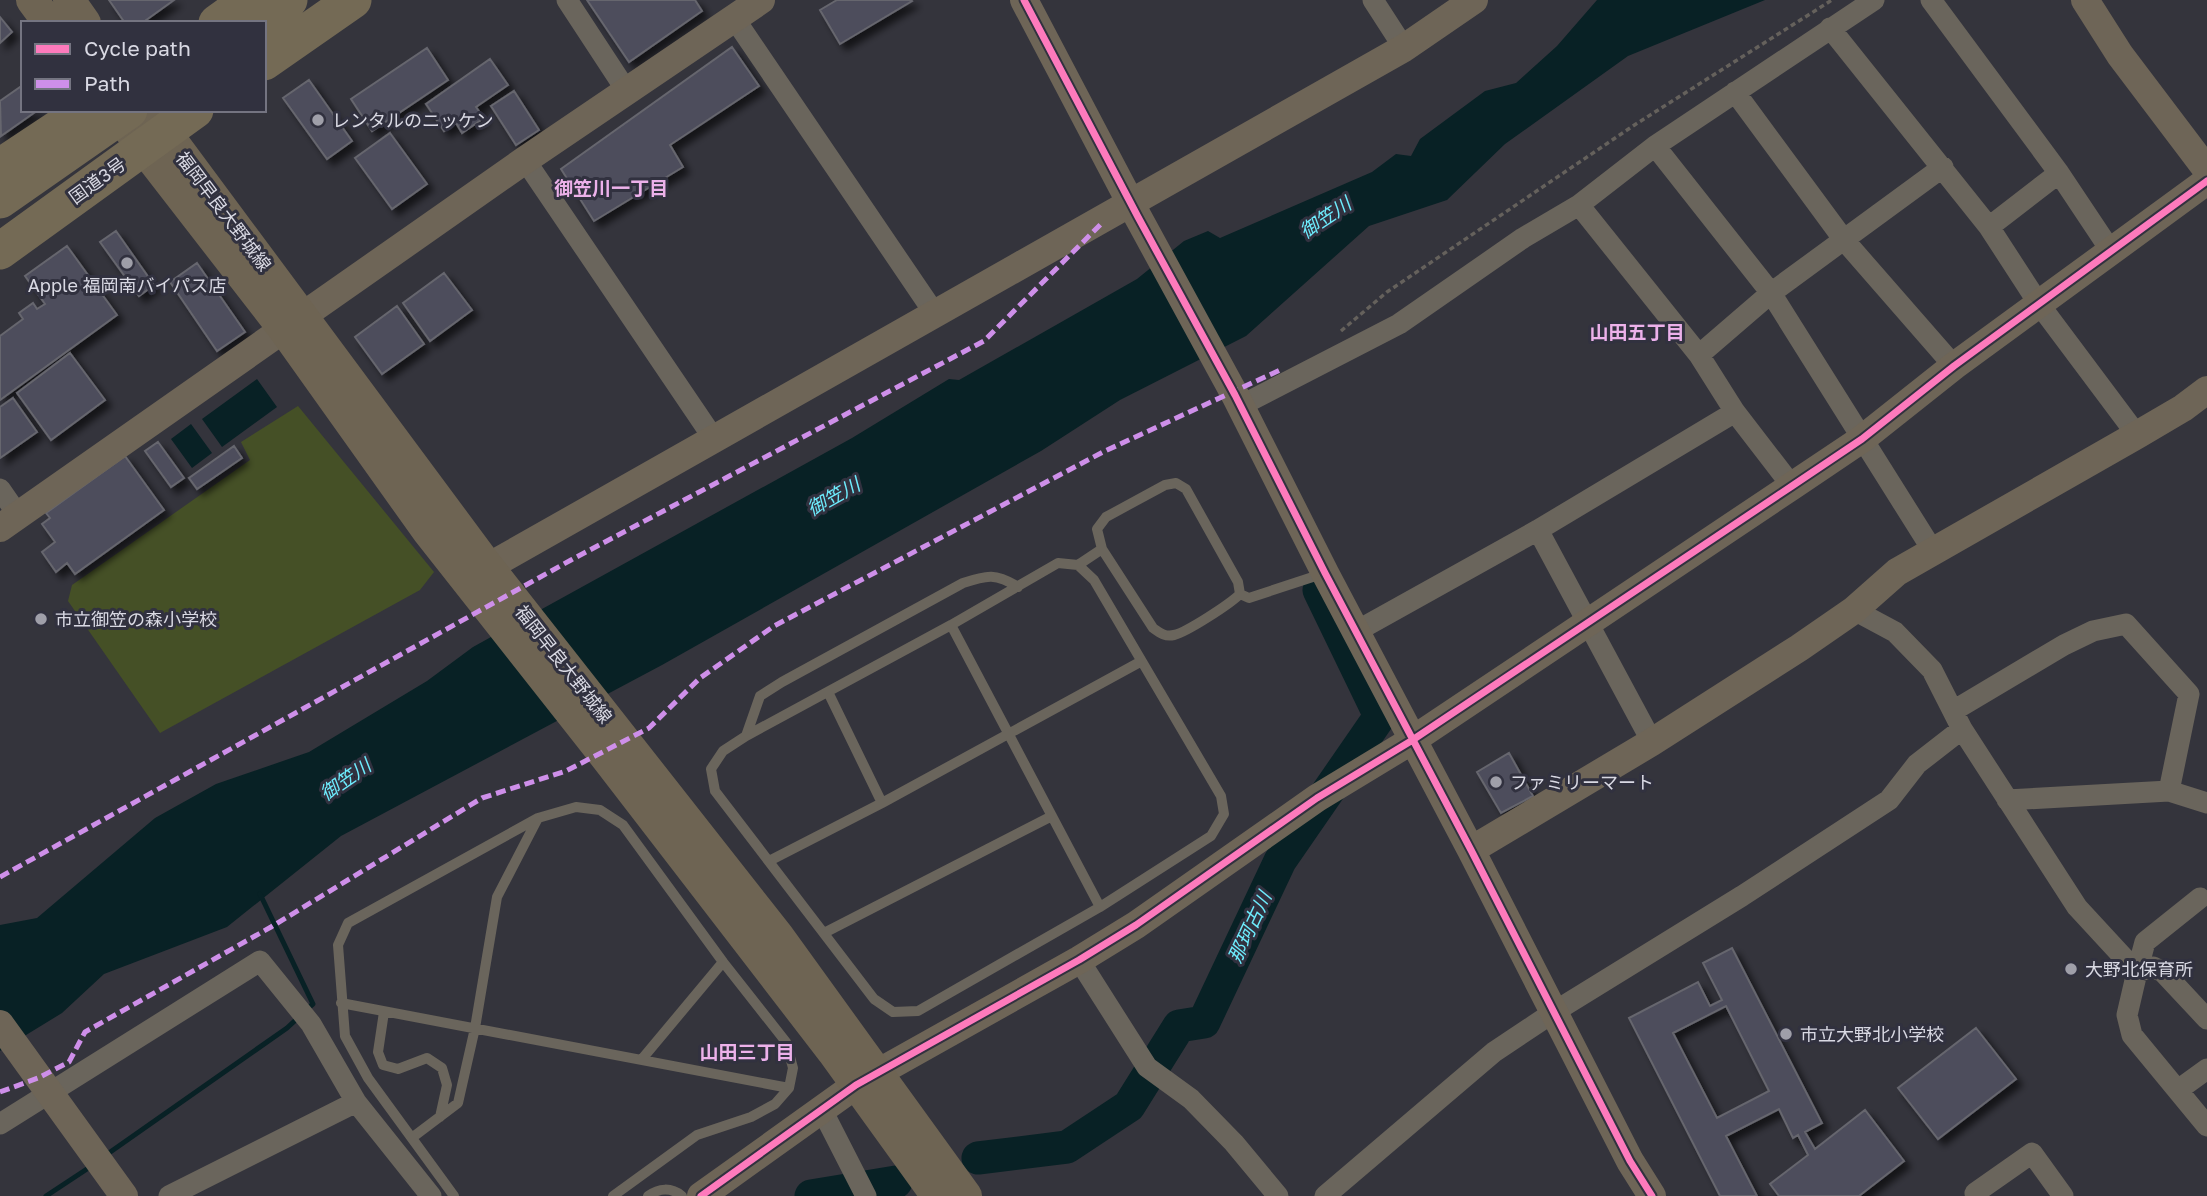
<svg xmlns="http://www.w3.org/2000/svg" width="2207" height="1196" font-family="'Golos Text','Noto Sans JP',sans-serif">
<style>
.green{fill:#455026}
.water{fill:#082125}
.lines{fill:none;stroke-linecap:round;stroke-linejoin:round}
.stream{stroke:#082125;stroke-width:5}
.river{stroke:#082125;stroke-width:33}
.building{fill:#4d4d5b;stroke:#66666e;stroke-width:2;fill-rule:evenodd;filter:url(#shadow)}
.path{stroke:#65615c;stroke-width:3.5;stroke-dasharray:5 3.5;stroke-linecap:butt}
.lane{stroke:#6a655c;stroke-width:10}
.street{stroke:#6a655c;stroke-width:21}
.secondary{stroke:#6e6557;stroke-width:28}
.primary{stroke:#6e6453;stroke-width:32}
.highway{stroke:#746a55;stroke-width:37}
.quiet{stroke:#ce8fe9;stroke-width:5;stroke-dasharray:10 5;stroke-linecap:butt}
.cycleway-casing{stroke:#31313f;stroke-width:11}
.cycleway{stroke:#fd7abc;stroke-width:7}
.poi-dot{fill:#9f9fa9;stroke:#31313f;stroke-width:2.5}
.labels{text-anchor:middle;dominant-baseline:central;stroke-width:6;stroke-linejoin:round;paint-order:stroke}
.poi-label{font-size:18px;fill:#d9d9e3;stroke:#31313f;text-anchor:start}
.street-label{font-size:18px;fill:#d9d9e3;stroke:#31313f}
.neighbourhood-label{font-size:19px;font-weight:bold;fill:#ecb1ea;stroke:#31313f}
.water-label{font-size:19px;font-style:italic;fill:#6eedfe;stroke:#31313f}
</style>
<defs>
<filter id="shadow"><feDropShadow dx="6" dy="6" stdDeviation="3.5" flood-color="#0009"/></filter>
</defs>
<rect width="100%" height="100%" fill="#34343c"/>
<path class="green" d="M298,406L434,572L420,590L160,733L68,601L72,585L250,460L241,442Z"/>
<path class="water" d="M1597,0H1765L1628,56L1505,144L1447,200L1369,226L1246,336L1120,400L1041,451L662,665L341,836L227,927L104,974L62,1013L0,1051V925L37,918L155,818L216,784L309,752L427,681L473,647L852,438L949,379L959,380L1137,279L1184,241L1208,231L1220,238L1372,172L1396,154L1411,156L1420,139L1485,91L1516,83L1557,46Z
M257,379L277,407L222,447L202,419Z
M191,424L212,453L192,468L171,439Z"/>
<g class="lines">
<path class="stream" d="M260,894L313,1004L307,1009
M106,1155L287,1028L300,1016
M46,1196L93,1165"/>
<path class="river" d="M978,1158L1067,1147L1129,1106L1179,1026L1204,1022L1280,861L1380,716L1319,590
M811,1196L896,1182"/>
</g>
<path class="building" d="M109,0H174L142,23H125Z
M587,0H695L702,11L629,62Z
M837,0H911L912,1L840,44L820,10Z
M0,17L12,32L0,43Z
M732,47L759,86L670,145L683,167L594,221L561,169Z
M427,48L448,80L372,131L351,99Z
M490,59L508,85L476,107L484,118L462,133L456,123L444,131L426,104Z
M309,80L352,141L327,159L283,98Z
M23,85V110H38L1,136L0,101Z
M514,91L539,130L516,145L491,106Z
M390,133L427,184L392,209L355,158Z
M116,231L154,285L139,296L100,242Z
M67,246L117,315L0,400V336L23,319L19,313L33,303L37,309L45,304L25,276Z
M197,263L245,332L217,351L170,282Z
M444,273L472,310L430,341L403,303Z
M397,306L424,344L382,374L355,337Z
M70,353L105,400L51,440L17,393Z
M13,398L37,432L0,458V407Z
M158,442L184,478L171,487L145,451Z
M234,446L242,458L197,489L189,478Z
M125,456L164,510L75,574L67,563L56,572L42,552L55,542L42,524L50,518L46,513Z
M1509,753L1533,796L1501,813L1477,772Z
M1732,948L1822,1123L1805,1132L1815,1149L1865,1110L1904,1161L1859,1196H1779L1770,1184L1808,1155L1798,1135L1793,1138L1779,1109L1726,1136L1757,1196H1720L1629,1018L1698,982L1710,1006L1722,1000L1703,963ZM1726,1006L1769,1091L1717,1118L1673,1033Z
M1976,1028L2016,1079L1938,1139L1898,1088Z"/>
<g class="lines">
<path class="path" d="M1341,331L1387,292L1636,124L1832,0"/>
<path class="lane" d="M1078,565L1094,580L1221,796L1224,814L1211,836L1100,907L918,1011L893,1012L874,999L715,791L711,769L723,751L746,736L951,625L1058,563L1078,565L1102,549
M1240,594L1238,582L1186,489L1176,483L1165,485L1106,517L1097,529L1102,549L1153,628C1160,633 1165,637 1174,635C1187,632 1230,604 1240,594L1249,598L1325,573
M951,625L1100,907
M828,692L882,803
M746,736L760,696L782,682L963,583C987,575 996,573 1018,587
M771,860L882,803L1140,662
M824,933L1052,816
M341,1003L789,1088
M384,1012L378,1052L383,1065L398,1069L427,1058L442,1068L447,1085L440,1117
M642,1059L723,962
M413,1137L458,1103L475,1028L497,897L538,818
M454,1196L368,1078L345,1036L338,945L348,923L538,818L576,807L600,810L623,825L723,962L786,1042L793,1068L789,1088L775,1104L751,1117L697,1135L613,1196
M648,1196C659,1188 671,1187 682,1196"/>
<path class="street" d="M567,0L626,90
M1373,0L1404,48
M1931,0L2059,173L2111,251
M734,18L935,314
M1830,28L1989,227L2039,304L2137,435
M1735,92L1844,240L1954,366
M1655,146L1771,293L1933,551
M525,160L714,439
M1579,205L1699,355L1735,412L1792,486
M1989,227L2059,173
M1699,355L1771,293L1943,167
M1240,406L1399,324L1523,238L1579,205L1655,146L1874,0
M0,489L18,515
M1538,530L1652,742
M1854,610L1895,632L1932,670L1962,729L2077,907L2137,972L2127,1015L2132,1035L2207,1126
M1355,632L1538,530L1735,412
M1953,711L2064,645L2093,631L2126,624L2189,694L2169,791
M2007,800L2169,791L2207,803
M1079,960L1147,1067L1191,1099L1234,1143L1278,1196
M2137,972L2145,942L2200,898
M2137,972L2153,967L2163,972L2207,1019
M2178,1090L2207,1069
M821,1108L866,1196
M0,1124L260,961L311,1024L356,1102L431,1196
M169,1196L356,1102
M1325,1196L1494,1052L1554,1012L1742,896L1889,800L1917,764L1962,729
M1977,1196L1975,1193L2032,1153L2063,1196"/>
<path class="secondary" d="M1024,0L1138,217L1235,395L1325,573L1471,850L1630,1161L1652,1196
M2085,0L2120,55L2207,170
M0,528L525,160L761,0
M488,567L1404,48L1474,0
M1471,850L1652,742L1799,648L1854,610L1897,572L2137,435L2183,408L2207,390
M0,1024L124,1196
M701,1196L856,1085L1079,960L1136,925L1317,798L1411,741L1792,486L1862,439L1954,366L2207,181"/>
<path class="primary" d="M32,0L49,23
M69,0L85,23
M114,110L283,328L427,530L609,761L833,1052L937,1196
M149,110L488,567L778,936L966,1196"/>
<path class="highway" d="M217,23L249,0
M256,23L289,0
M264,62L353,0
M0,167L86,110
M0,200L129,110
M0,251L195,110"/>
<path class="quiet" d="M0,877L571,560L984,341L1101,224
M0,1092L38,1078L69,1062L85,1032L271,927L482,798L566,771L649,728L700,678L774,626L1103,452L1280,370"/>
<defs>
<path id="cycleway" d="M1024,0L1138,217L1235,395L1325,573L1471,850L1630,1161L1652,1196
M701,1196L856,1085L1079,960L1136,925L1317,798L1411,741L1792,486L1862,439L1954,366L2207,181"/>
</defs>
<use href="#cycleway" class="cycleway-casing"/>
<use href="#cycleway" class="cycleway"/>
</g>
<g class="poi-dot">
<circle cx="318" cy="120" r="7"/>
<circle cx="127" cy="263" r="7"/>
<circle cx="41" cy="619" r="7"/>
<circle cx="1496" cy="782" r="7"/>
<circle cx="2071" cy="969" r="7"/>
<circle cx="1786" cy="1034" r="7"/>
</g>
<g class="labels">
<g class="poi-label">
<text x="332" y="120">レンタルのニッケン</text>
<text x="127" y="285" text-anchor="middle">Apple 福岡南バイパス店</text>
<text x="55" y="619">市立御笠の森小学校</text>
<text x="1510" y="782">ファミリーマート</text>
<text x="2085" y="969">大野北保育所</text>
<text x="1800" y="1034">市立大野北小学校</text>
</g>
<g class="street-label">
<text transform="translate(97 180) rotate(-36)">国道3号</text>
<text transform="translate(224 211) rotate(53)">福岡早良大野城線</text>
<text transform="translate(564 664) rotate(52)">福岡早良大野城線</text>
</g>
<g class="neighbourhood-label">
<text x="611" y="187">御笠川一丁目</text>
<text x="1637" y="331">山田五丁目</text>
<text x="747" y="1051">山田三丁目</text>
</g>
<g class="water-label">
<text transform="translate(1325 217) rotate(-34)">御笠川</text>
<text transform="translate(833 496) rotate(-29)">御笠川</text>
<text transform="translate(345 779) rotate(-35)">御笠川</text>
<text transform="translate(1249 927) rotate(-65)">那珂古川</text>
</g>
</g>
<rect x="21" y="21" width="245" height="91" fill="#31313f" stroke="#747481" stroke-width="2"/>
<rect x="35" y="44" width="35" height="10" fill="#fd7abc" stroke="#747481" stroke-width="2"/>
<text x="84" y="56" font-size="21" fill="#d9d9e3">Cycle path</text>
<rect x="35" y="79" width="35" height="10" fill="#ce8fe9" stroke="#747481" stroke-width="2"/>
<text x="84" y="91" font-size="21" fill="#d9d9e3">Path</text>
</svg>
